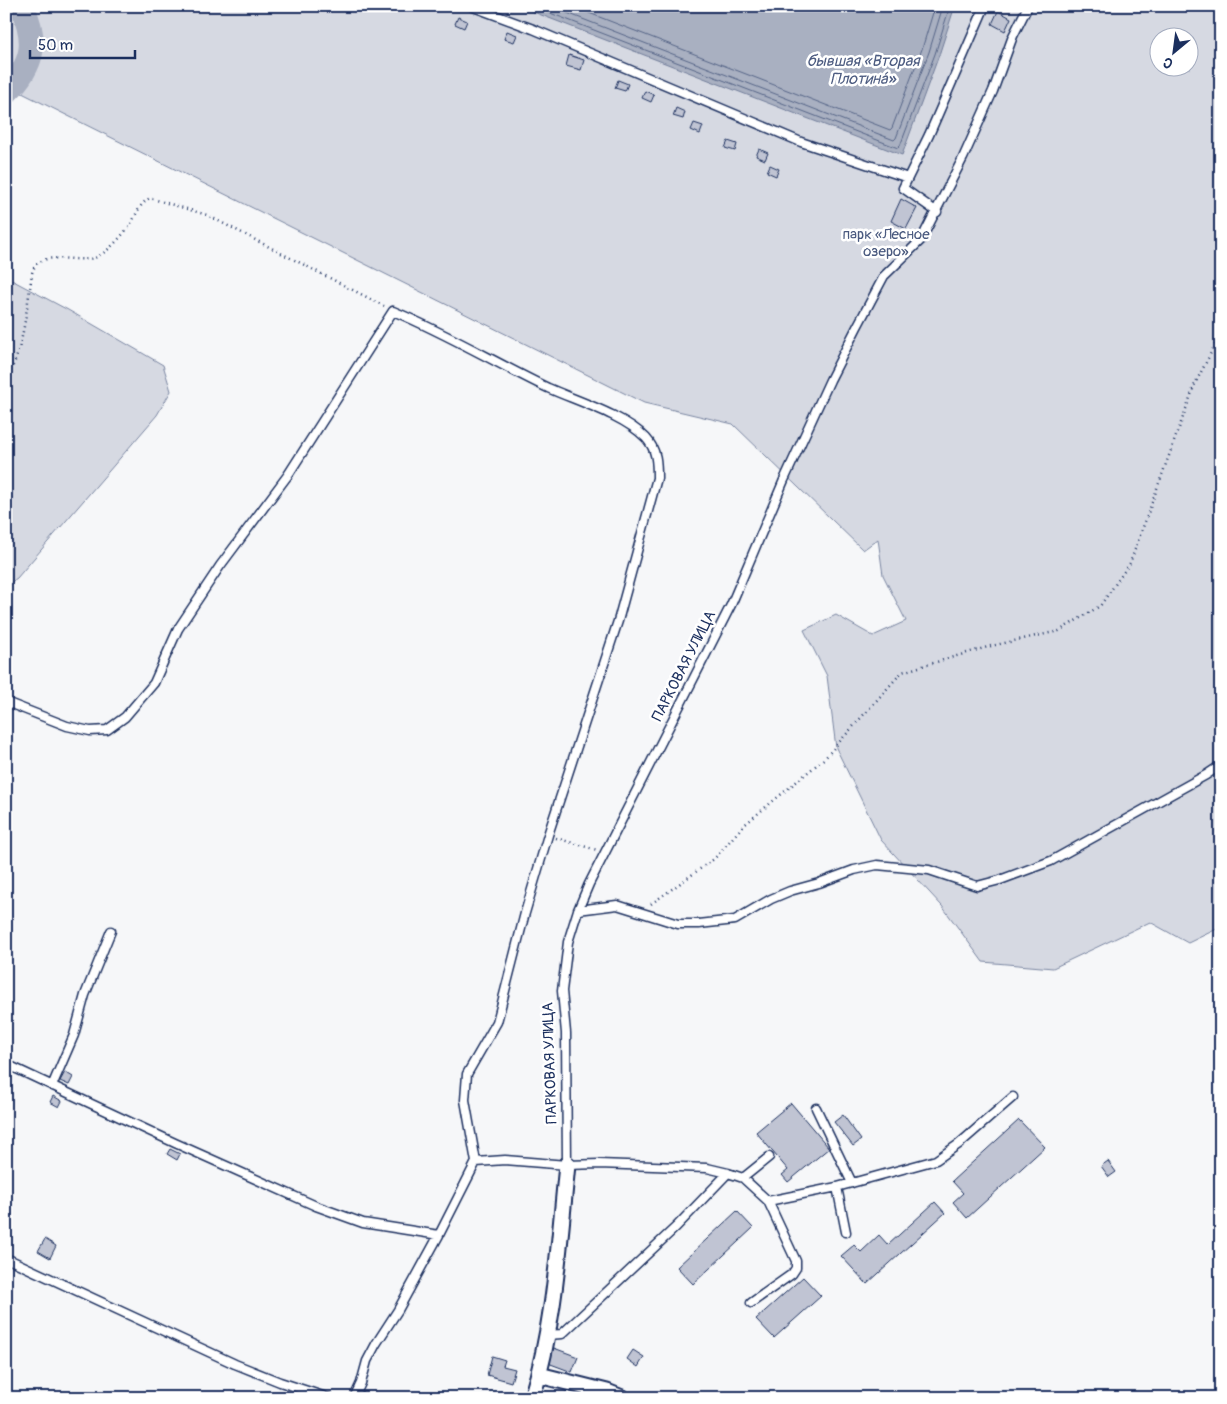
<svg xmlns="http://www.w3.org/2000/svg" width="1227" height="1404" font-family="Pangolin,sans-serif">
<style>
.green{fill:#d6d9e2;stroke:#7884a0;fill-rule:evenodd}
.water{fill:#a9b0c1;stroke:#707c99}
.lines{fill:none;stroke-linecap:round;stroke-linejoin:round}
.shore{stroke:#546386;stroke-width:1}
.river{stroke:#a9b0c1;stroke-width:25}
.building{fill:#c0c4d3;stroke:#1b2f5e}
.service-casing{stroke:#1b2f5e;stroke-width:11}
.minor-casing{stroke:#1b2f5e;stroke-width:19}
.path{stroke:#1b2f5e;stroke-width:2.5;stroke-dasharray:1 4;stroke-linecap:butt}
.service{stroke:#fff;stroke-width:8}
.minor{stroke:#fff;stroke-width:15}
.labels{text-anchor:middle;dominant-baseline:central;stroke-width:5;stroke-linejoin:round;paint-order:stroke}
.park-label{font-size:15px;fill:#4a5a7f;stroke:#fff}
.street-label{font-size:15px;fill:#1b2f5e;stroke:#fff}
.water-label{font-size:16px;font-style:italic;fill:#4d5c81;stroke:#fff}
</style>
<rect width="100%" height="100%" fill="#f6f7f9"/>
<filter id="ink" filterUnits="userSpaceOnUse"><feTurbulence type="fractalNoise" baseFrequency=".02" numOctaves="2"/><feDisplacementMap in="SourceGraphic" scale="10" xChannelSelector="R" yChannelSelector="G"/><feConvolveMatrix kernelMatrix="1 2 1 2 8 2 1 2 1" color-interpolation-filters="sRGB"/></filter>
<g filter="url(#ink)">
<path class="green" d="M6,6H1221V927L1188,943L1150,922L1053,968L983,962L942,906L881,840L836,748L827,676L804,630L836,615L873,636L906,621L883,575L878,539L863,550L733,424L644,403L6,85ZM1160,38H1190V68H1160Z
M6,277L68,310L163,365L171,391L157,415L17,578L6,586Z"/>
<path class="water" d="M518,6H955L939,55L902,155Z"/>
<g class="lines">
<path class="shore" d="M532,6L898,148L900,146L935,54L950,6
M549,6L894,140L896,138L929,52L943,6
M571,6L890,130L892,128L922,49L935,6"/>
<path class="river" d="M6,92C34,65 38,42 22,6"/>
</g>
<path class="building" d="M998,11L1011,18L1005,31L992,24Z
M458,17L467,21L464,28L455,24Z
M507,31L517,35L514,42L504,39Z
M569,55L584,60L581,70L566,66Z
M618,80L628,84L625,91L615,88Z
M645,91L654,95L651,102L642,98Z
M676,108L685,112L683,119L673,116Z
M694,123L703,126L700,134L691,130Z
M728,141L737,144L735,151L725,148Z
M759,149L768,153L765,160L756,156Z
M770,165L779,169L776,176L767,172Z
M901,199L917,208L906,229L891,221Z
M65,1072L73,1077L69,1085L60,1081Z
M53,1096L62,1101L59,1107L50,1102Z
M791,1103L829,1148L788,1182L782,1175L788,1170L756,1132Z
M843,1115L861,1140L853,1146L834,1122Z
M1019,1120L1045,1147L967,1218L953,1202L963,1193L952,1181Z
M170,1149L180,1154L177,1160L167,1154Z
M1108,1161L1116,1172L1109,1177L1101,1166Z
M935,1202L945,1213L867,1284L841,1256L854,1245L861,1252L879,1235L888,1245Z
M737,1211L753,1228L693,1284L677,1267Z
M45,1239L56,1246L50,1258L38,1251Z
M803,1277L821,1296L774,1338L756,1319Z
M554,1348L578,1357L572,1372L548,1363Z
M633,1350L644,1357L638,1367L627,1359Z
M492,1356L505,1360L503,1366L515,1369L511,1382L487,1375Z"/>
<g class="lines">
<defs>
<path id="service" d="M471,6L533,29L801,142L908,178
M937,212L903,188L929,135L985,6
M6,702L67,726L90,731L107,730L125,717L154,683L178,629L220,566L288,475L393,311C446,333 496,363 548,388C577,401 624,415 646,438C657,450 657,463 657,478L618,621L548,835L525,913L497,1022L467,1074L465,1100L476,1162
M578,910L617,905L678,924H699L735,920L771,899L790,891L819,883L854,870L877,865L929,870L977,886L1000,880L1051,861L1206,775L1221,765
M6,1064L175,1143L316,1206L363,1223L439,1235L476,1162L505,1160L567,1165L599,1164L707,1168L728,1173L743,1178L768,1201L796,1261V1268L792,1274L751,1303
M52,1086L74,1035L85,995L111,931
M816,1108L852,1183
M567,1165L566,1033L562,991L568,942L578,910L589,884L731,605L784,480L830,380L857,327L884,276L921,240L963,158L993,91L1013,36L1028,6
M743,1178L769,1157
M837,1187L846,1232
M768,1201L837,1187L936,1160L959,1144L1013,1097
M6,1258L235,1364L280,1382L329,1398
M547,1335L562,1334L676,1227L728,1173
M354,1398L361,1383L367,1361L376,1344L398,1310L439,1235"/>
<path id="minor" d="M539,1375L607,1392L622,1398
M532,1398C555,1323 559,1242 567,1165"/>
</defs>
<use href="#service" class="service-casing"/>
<use href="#minor" class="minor-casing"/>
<path class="path" d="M6,371H10C22,352 26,312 30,289C31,283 31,275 33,270C42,248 78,265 97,257C109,251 122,236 130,225C137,214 139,204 150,198L207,215L384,306
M556,838L597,850
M651,904L714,859L743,826L825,758L902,672L991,646L1059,631L1100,606L1130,563L1195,384L1221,333"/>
<use href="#service" class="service"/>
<use href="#minor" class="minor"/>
</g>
</g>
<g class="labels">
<g class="park-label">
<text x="886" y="234">парк «Лесное<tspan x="886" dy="17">озеро»</tspan></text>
</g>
<g class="street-label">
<text transform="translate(684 666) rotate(-63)">ПАРКОВАЯ УЛИЦА</text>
<text transform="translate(550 1063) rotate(-92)">ПАРКОВАЯ УЛИЦА</text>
</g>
<g class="water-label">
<text x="863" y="61">бывшая «Вторая<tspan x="863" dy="18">Плотинá»</tspan></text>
</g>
</g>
<rect width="1227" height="1404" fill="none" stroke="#fff" stroke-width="25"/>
<rect x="12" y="12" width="1202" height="1379" fill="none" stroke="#1b2f5e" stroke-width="2" filter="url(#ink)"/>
<g transform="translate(1174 52) rotate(209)"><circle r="24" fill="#ffffff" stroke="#a4acbf"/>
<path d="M0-4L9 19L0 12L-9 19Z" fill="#1b2f5e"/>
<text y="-8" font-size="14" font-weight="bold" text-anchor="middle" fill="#1b2f5e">С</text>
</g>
<path d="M30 50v8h105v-8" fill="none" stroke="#1b2f5e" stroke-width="2.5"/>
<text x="38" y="50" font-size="15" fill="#1b2f5e" stroke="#ffffff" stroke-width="4" paint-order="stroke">50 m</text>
</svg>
